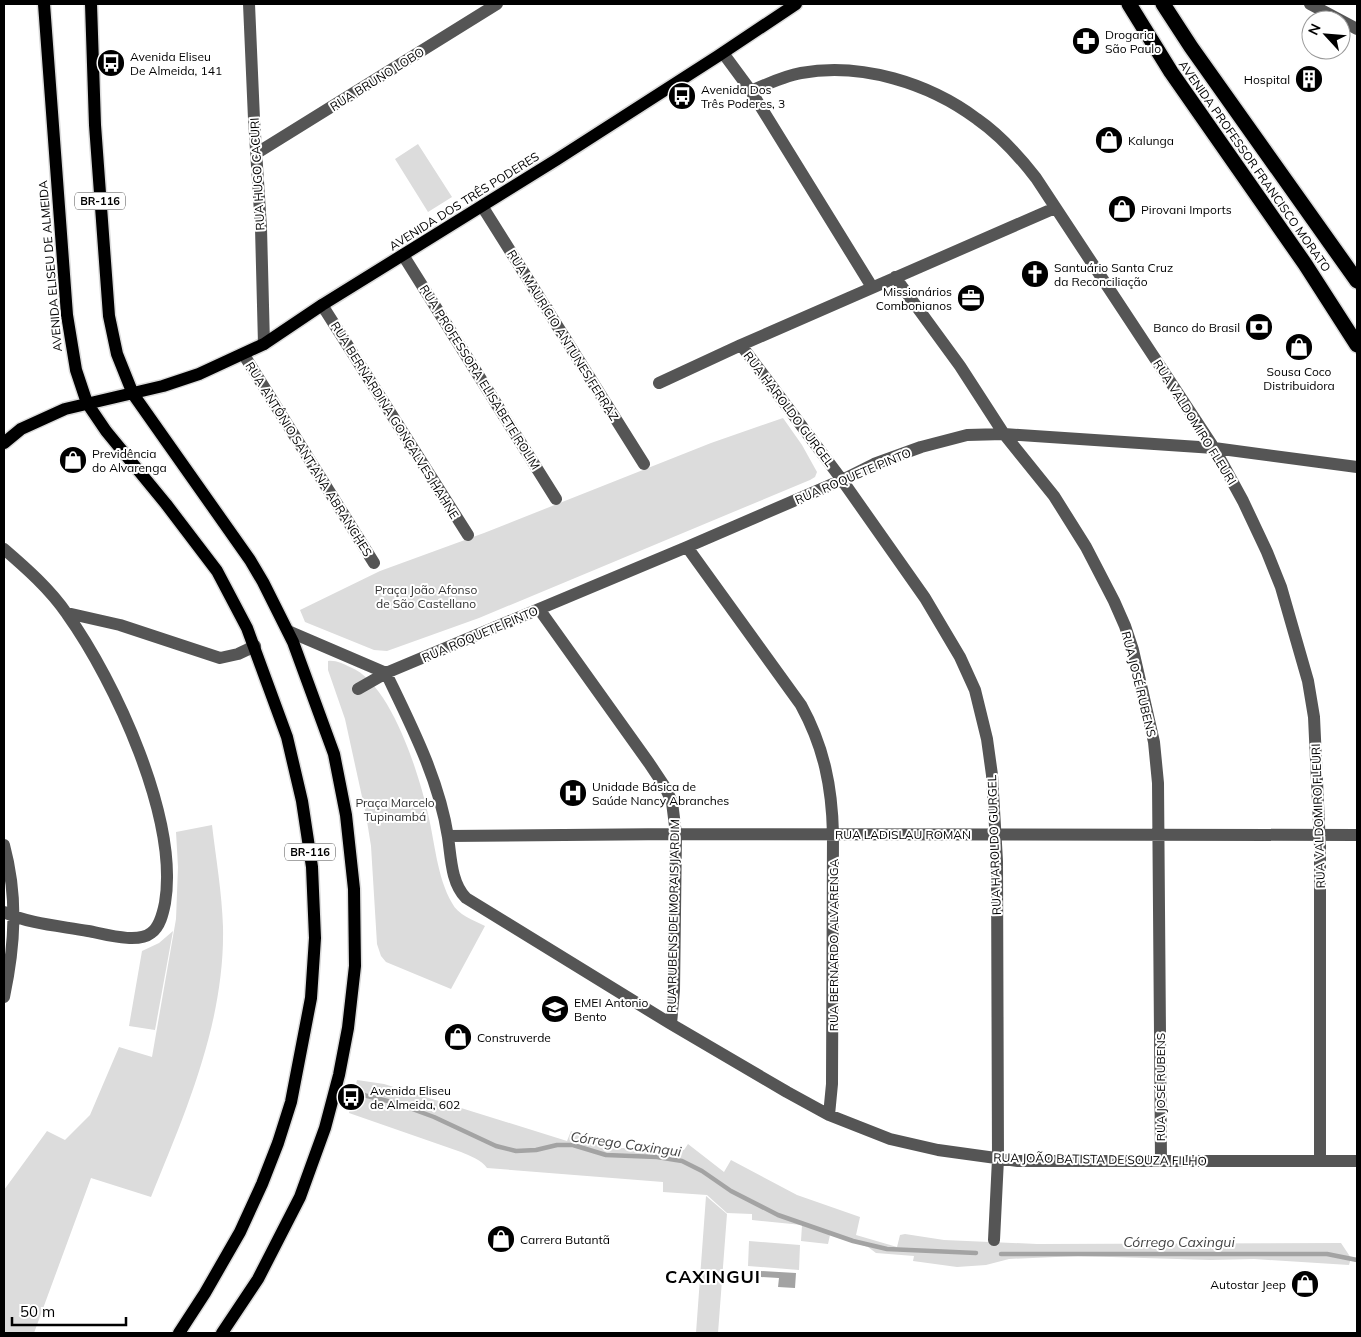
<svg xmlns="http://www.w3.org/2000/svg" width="1361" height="1337" font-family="Mulish,sans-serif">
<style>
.green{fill:#dcdcdc}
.water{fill:#a3a3a3}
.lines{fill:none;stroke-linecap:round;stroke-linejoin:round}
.stream{stroke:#a3a3a3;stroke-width:4.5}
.major-casing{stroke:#dbdbdb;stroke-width:15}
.highway-casing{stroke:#dbdbdb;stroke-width:18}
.minor{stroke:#555;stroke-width:12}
.major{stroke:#000;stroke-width:12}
.highway{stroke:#000;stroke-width:15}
.labels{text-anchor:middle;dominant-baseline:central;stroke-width:4;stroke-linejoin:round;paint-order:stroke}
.shield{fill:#fff;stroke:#4c4c4c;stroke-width:1}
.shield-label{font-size:11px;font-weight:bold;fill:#000}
.poi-label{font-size:12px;fill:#000;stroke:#fff;text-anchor:start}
.street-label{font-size:12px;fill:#000;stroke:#fff}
.park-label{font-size:12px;fill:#333;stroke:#fff}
.water-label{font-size:14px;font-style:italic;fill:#444;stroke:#fff}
.district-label{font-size:18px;font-weight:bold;letter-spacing:1px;fill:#000;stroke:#fff}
</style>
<rect width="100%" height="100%" fill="#fff"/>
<path class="green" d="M418,144L452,197L428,212L395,159Z
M783,418L802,445L817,472L815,477L810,480L479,618L387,651L374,650L305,622L300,610L380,571L484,533L711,443Z
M328,661C336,660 343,664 350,667C391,683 419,774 428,814C435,843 437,877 452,903C458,915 473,920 485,926L451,989L386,962L381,956L377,944L371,846L366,815L345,719L328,670Z
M212,825C216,859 222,893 223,927C225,1022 186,1111 151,1197L91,1178L34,1333H4V1190L47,1131L65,1140L90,1115L119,1047L152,1057L176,919L178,867L176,832Z
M173,931L155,1030L129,1026L142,951L159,943Z
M357,1080L384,1084L567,1141L571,1131L607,1148H654L684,1150L688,1144L724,1172L731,1160L797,1195L860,1217L856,1235L897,1247L900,1235L905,1234L944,1240L1037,1244L1341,1243L1351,1258L1349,1265L1254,1259L1210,1260L1078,1256L1009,1259L986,1265L957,1267L913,1261L914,1256L876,1253L868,1247L830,1235L828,1244L801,1241L802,1225L752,1220V1214L727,1213L707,1195L663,1192V1182L487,1168C482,1160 470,1156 461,1152L349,1113Z
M706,1196L727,1214L718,1333H696Z
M749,1241L800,1245L799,1270L748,1266Z"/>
<path class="water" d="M761,1271L796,1273L795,1288L778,1287L779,1278L761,1277Z"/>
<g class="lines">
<path class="stream" d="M355,1093L396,1103L434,1117L496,1146L516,1151L536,1150L557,1145H573L606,1155L657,1157L682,1161L702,1171L731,1191L778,1215L853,1241L887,1249L976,1253
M1001,1254H1327L1357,1260"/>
<defs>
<path id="major" d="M44,4L67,315L76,370L87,403L106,431L166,504L217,571L247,628L287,737L302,801L312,867L315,938L311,998L291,1102L278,1143L262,1184L240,1232L205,1293L179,1333
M91,4L95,125L109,316L117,354L133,394L250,560L263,582L293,642L334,754L346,815L354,889L355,966L348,1028L339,1075L325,1128L300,1197L258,1279L222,1333
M4,443L21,429L65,409L163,386L199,374L264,344L322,305L556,160L718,56L796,4"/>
<path id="highway" d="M1129,4L1171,72L1305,264L1357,345
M1163,4L1191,47L1357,281"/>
</defs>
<use href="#major" class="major-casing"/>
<use href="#highway" class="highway-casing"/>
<path class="minor" d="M249,4L254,119L261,228L264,344
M1310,4L1357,29
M723,53L751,91L872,287
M751,91C767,84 784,76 801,73C861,62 929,83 977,119C1000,135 1019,156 1036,178L1214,448L1243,501L1267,552L1281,587L1308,681L1314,717L1320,846V1160
M257,153L497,4
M482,206L644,464
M403,255L556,499
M895,277L960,366L1004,434L1054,496L1086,547L1114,601L1125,626L1133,650L1154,742L1158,783L1161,1161
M322,305L468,535
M741,345L842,480L925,598L960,657L975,690L987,739L992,775L997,861L998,1159L994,1240
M244,355L374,563
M659,383L741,345L1055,208
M687,547L801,705C824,747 832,787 833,834L832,1084L829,1115
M4,549C26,568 50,589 67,614C115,681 179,819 165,903C163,913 160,927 151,933C137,944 105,934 88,931C61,926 29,924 4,912
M539,609L649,763L665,787L672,802L676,834L674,990L671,1024
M67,613L120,625L220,658L238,654L255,646
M288,631L386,673C411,725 439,779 448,837C451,857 451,883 466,898L671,1024L787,1092L829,1115L890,1139L938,1150L1018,1161H1357
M358,689L386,673L687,547L842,480L874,464L921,447L967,435L1004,434L1214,448L1357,467
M448,836L676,834L1357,835
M4,845C18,897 15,945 4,997"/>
<use href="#major" class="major"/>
<use href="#highway" class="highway"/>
</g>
<defs>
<symbol id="pharmacy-disc" viewBox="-11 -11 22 22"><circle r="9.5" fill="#000" stroke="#fff"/><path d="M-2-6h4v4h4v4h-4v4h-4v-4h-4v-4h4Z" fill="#fff"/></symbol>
<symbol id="bus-disc" viewBox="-11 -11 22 22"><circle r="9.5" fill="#000" stroke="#fff"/><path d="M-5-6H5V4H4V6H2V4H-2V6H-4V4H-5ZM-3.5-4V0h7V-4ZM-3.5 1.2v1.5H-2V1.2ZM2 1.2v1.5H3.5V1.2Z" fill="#fff"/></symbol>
<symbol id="building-disc" viewBox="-11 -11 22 22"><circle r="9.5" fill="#000" stroke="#fff"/><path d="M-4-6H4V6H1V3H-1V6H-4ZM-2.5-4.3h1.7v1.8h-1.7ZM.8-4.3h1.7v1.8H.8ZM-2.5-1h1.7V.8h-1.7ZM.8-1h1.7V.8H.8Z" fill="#fff"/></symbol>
<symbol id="shop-disc" viewBox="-11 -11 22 22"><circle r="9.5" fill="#000" stroke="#fff"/><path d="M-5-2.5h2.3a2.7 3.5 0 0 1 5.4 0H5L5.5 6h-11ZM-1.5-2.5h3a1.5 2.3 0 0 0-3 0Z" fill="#fff"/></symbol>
<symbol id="church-disc" viewBox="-11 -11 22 22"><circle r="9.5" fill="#000" stroke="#fff"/><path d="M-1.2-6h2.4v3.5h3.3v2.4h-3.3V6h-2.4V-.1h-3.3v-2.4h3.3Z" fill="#fff"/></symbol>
<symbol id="office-disc" viewBox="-11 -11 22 22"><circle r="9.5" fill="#000" stroke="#fff"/><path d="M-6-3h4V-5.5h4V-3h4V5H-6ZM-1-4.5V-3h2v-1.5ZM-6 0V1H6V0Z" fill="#fff"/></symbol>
<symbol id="bank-disc" viewBox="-11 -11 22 22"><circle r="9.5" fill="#000" stroke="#fff"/><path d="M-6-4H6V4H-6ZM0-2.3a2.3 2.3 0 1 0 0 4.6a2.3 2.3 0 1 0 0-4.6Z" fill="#fff"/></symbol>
<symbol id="hospital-disc" viewBox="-11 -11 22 22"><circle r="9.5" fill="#000" stroke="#fff"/><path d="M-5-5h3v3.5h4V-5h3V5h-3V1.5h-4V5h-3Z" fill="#fff"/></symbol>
<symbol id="school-disc" viewBox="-11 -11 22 22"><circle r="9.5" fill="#000" stroke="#fff"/><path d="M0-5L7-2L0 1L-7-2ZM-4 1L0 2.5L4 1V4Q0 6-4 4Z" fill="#fff"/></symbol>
</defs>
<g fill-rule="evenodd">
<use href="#pharmacy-disc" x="1070" y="25" width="32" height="32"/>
<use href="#bus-disc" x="95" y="47" width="32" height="32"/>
<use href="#building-disc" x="1293" y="63" width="32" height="32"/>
<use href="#bus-disc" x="666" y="80" width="32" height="32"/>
<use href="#shop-disc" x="1093" y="124" width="32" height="32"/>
<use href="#shop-disc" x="1106" y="193" width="32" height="32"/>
<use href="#church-disc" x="1019" y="258" width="32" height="32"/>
<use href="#office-disc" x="955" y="282" width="32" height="32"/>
<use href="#bank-disc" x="1243" y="311" width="32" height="32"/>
<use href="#shop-disc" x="1283" y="331" width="32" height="32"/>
<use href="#shop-disc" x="57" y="444" width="32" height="32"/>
<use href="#hospital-disc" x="557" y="777" width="32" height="32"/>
<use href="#school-disc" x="539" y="993" width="32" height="32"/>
<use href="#shop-disc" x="442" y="1021" width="32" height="32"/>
<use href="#bus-disc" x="335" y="1081" width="32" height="32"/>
<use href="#shop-disc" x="485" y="1223" width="32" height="32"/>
<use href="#shop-disc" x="1289" y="1268" width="32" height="32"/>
</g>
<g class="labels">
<g class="shield">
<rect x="75" y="192.5" width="50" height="17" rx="4"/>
<rect x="285" y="843.5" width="50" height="17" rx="4"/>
</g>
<g class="shield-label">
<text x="100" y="201">BR-116</text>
<text x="310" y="852">BR-116</text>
</g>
<g class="poi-label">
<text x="1105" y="34">Drogaria<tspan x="1105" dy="14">São Paulo</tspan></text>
<text x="130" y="56">Avenida Eliseu<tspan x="130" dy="14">De Almeida, 141</tspan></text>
<text x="1290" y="79" text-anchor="end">Hospital</text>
<text x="701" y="89">Avenida Dos<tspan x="701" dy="14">Três Poderes, 3</tspan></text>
<text x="1128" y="140">Kalunga</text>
<text x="1141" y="209">Pirovani Imports</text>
<text x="1054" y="267">Santuário Santa Cruz<tspan x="1054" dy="14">da Reconciliação</tspan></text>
<text x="952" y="291" text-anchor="end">Missionários<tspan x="952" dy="14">Combonianos</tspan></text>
<text x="1240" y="327" text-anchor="end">Banco do Brasil</text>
<text x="1299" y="371" text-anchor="middle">Sousa Coco<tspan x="1299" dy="14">Distribuidora</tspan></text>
<text x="92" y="453">Previdência<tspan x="92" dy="14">do Alvarenga</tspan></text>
<text x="592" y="786">Unidade Básica de<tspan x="592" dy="14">Saúde Nancy Abranches</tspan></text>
<text x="574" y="1002">EMEI Antonio<tspan x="574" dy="14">Bento</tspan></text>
<text x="477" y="1037">Construverde</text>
<text x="370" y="1090">Avenida Eliseu<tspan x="370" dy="14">de Almeida, 602</tspan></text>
<text x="520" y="1239">Carrera Butantã</text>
<text x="1286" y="1284" text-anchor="end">Autostar Jeep</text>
</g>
<g class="street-label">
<text transform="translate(377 79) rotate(-32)">RUA BRUNO LOBO</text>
<text transform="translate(1255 166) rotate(55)">AVENIDA PROFESSOR FRANCISCO MORATO</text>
<text transform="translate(257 174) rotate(-93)">RUA HUGO CACURI</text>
<text transform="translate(464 201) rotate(-32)">AVENIDA DOS TRÊS PODERES</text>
<text transform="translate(50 266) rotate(-95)">AVENIDA ELISEU DE ALMEIDA</text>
<text transform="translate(563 335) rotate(58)">RUA MAURÍCIO ANTUNES FERRAZ</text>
<text transform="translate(480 377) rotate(58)">RUA PROFESSORA ELISABETE ROLIM</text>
<text transform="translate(789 409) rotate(53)">RUA HAROLDO GURGEL</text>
<text transform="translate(395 420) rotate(58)">RUA BERNARDINA GONÇALVES HAHNE</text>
<text transform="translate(1195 422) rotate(58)">RUA VALDOMIRO FLEURI</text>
<text transform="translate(309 459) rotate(58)">RUA ANTÔNIO SANT'ANA ABRANCHES</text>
<text transform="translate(853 476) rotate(-23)">RUA ROQUETE PINTO</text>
<text transform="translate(480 634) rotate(-23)">RUA ROQUETE PINTO</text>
<text transform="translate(1139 684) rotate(76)">RUA JOSÉ RUBENS</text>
<text transform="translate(1318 816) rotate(-92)">RUA VALDOMIRO FLEURI</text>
<text x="903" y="834">RUA LADISLAU ROMAN</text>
<text transform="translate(994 845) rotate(-92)">RUA HAROLDO GURGEL</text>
<text transform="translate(673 916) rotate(-89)">RUA RUBENS DE MORAIS JARDIM</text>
<text transform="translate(833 945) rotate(-90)">RUA BERNARDO ALVARENGA</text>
<text transform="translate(1160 1087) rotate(-90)">RUA JOSÉ RUBENS</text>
<text transform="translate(1100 1159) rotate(1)">RUA JOÃO BATISTA DE SOUZA FILHO</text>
</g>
<g class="park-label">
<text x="426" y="589">Praça João Afonso<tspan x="426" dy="14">de São Castellano</tspan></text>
<text x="395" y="802">Praça Marcelo<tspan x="395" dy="14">Tupinambá</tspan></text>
</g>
<g class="water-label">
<text transform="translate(626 1144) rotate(8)">Córrego Caxingui</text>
<text x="1179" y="1242">Córrego Caxingui</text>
</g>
<g class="district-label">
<text x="713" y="1276">CAXINGUI</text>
</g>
</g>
<rect width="1361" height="1337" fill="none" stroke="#000000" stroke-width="10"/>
<g transform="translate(1326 35) rotate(296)"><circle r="24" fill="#ffffff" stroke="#999999"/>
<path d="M0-4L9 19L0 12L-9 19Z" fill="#000000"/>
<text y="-8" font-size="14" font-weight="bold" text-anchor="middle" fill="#000000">N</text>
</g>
<path d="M12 1317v8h114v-8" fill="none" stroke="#000000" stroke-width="2.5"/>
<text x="20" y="1317" font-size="15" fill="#000000" stroke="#ffffff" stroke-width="4" paint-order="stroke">50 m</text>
</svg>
